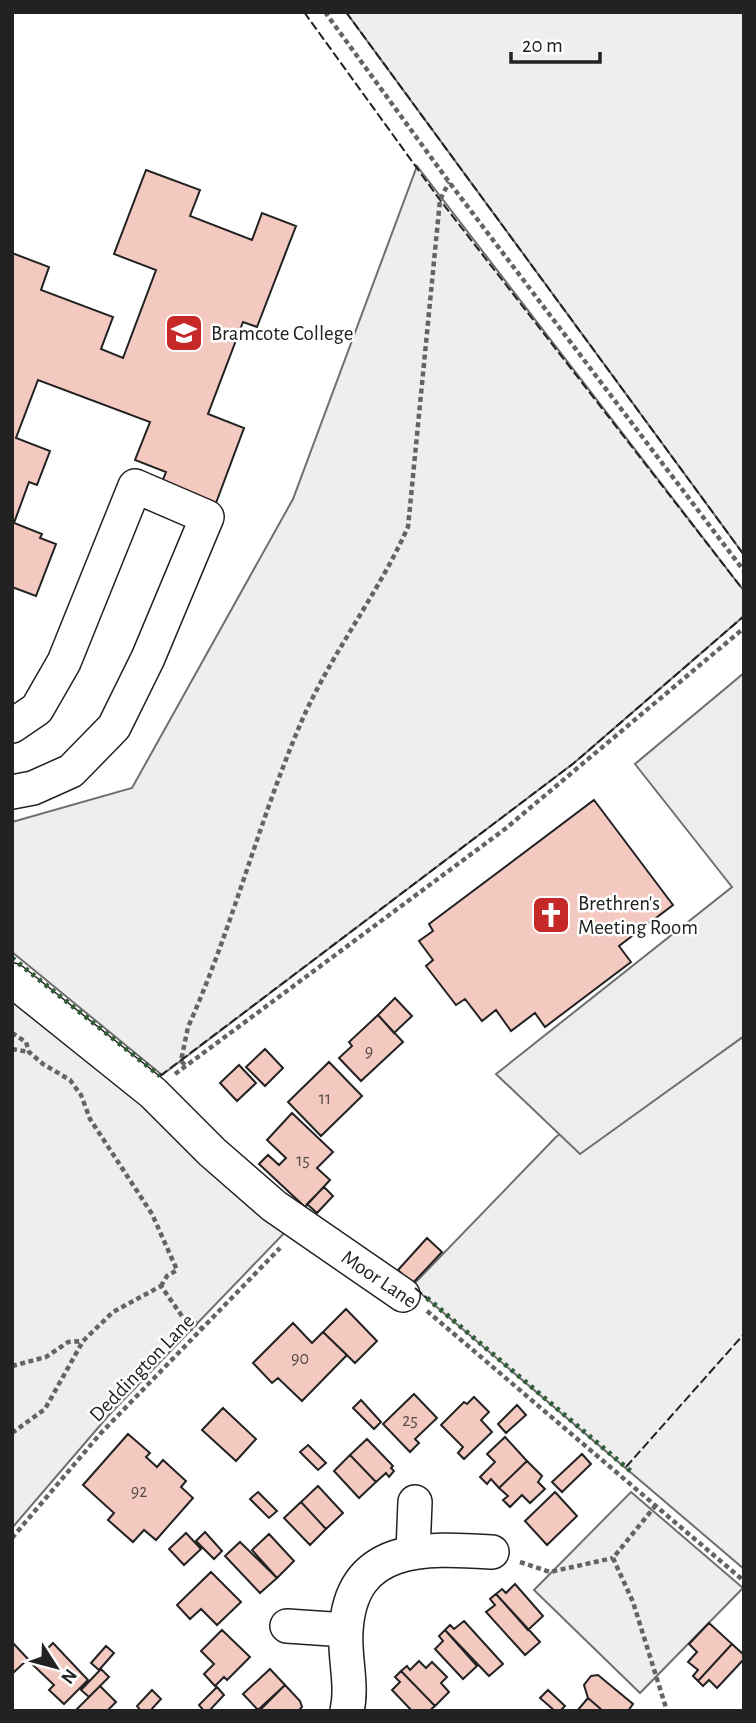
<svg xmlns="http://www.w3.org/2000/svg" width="756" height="1723" font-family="'Alegreya Sans',sans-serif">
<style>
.green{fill:#eee;stroke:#6f6f6f;stroke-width:2}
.parking{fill:#ededed;stroke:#6f6f6f;stroke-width:2}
.building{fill:#f3c9c0;stroke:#222;stroke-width:2}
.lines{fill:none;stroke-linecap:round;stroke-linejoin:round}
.minor-casing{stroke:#222;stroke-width:36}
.path{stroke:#646464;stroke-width:4.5;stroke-dasharray:5 3.5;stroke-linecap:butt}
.minor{stroke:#fff;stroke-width:33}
.hedge{stroke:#2f5e38;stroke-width:5;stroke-dasharray:3.5 5;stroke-linecap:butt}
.fence{stroke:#222;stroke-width:2;stroke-dasharray:9 3.5;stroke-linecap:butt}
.labels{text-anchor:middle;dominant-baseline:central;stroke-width:5;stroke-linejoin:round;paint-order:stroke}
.number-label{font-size:18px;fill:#564c4a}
.poi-label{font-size:21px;fill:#222;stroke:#fff;text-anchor:start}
.street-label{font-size:21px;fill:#222;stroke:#fff}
</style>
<rect width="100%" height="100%" fill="#fff"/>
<path class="green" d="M346,12H744V555Z
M417,166L744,591V616L574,763L162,1075L12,952V822L132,788L293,499Z
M12,1000L145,1099L290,1227L109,1415L12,1528Z
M744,1036V1569L412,1286L556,1137L560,1134L580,1153Z
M631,1492L743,1588L640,1693L534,1590Z"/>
<path class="parking" d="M744,673V1036L580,1154L496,1074L732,887L635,764Z"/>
<path class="building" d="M146,170L200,190L190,216L252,240L262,213L296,226L257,327L243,322L208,414L244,428L216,503L162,482L166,472L135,460L150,422L38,380L16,438L50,451L37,485L29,482L14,523L42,534L40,538L56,544L36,596L12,587V253L49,267L41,290L113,317L101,349L123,358L156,270L114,254Z
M594,800L673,905L619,946L631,962L545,1027L535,1013L511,1031L496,1010L482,1021L465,999L456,1005L426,966L433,960L419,941L433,931L429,924Z
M395,998L412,1016L394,1033L378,1015Z
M378,1015L403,1042L361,1081L339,1058L352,1046L349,1042Z
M265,1049L283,1068L265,1086L246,1067Z
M329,1062L362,1096L321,1136L288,1102Z
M239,1065L256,1083L237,1101L220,1083Z
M292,1113L333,1152L317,1168L330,1180L305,1207L259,1164L268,1155L279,1165L286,1158L267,1140Z
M324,1187L333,1196L317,1213L307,1204Z
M427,1238L442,1252L412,1284L398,1270Z
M346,1309L377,1341L355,1363L323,1332Z
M293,1323L312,1343L323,1332L347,1355L302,1401L278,1378L272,1383L253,1363Z
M414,1394L437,1418L415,1439L419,1443L410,1452L383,1424Z
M474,1397L489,1412L481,1420L492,1432L464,1459L458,1453L463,1447L441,1425L464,1402L467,1404Z
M361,1400L381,1422L374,1429L353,1408Z
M517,1405L526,1415L506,1433L498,1424Z
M223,1408L256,1439L236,1461L202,1430Z
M128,1434L150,1453L146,1457L157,1467L163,1460L186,1481L181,1487L193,1498L156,1540L144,1530L133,1542L108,1520L114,1513L83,1485Z
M505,1437L527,1461L499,1488L491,1479L487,1484L480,1477L495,1462L487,1454Z
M367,1439L393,1466L391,1468L394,1471L389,1477L386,1473L376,1482L350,1455Z
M308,1445L326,1463L318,1470L300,1452Z
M582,1454L591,1464L562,1492L552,1482Z
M350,1455L376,1482L359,1498L334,1471Z
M527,1461L542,1476L538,1482L545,1489L530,1503L522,1495L510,1507L503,1500L508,1496L499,1488Z
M318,1486L343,1513L326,1529L301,1502Z
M258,1492L277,1511L269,1518L250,1499Z
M555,1492L577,1516L547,1545L525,1521Z
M301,1502L326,1529L310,1545L284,1518Z
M205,1532L222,1551L214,1559L196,1541Z
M186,1533L201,1549L184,1565L169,1549Z
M269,1534L294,1561L277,1578L252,1550Z
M240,1542L277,1578L260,1593L225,1556Z
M211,1572L241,1602L217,1625L201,1609L190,1619L177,1605Z
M515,1584L543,1616L528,1630L496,1594L502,1589L506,1593Z
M496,1594L540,1642L525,1655L486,1612L495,1605L490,1599Z
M464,1621L503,1664L489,1676L445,1630L450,1625L454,1629Z
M709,1623L732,1644L698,1681L693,1676L698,1670L688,1662L697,1652L689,1644Z
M222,1630L250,1657L227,1680L224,1677L215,1686L204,1674L214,1664L201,1651Z
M445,1630L477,1666L463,1679L435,1649L443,1641L439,1636Z
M12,1642L28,1659L12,1674Z
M53,1643L88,1680L64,1704L49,1690L54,1685L32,1664Z
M732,1644L744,1655V1659L717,1688L709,1680L703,1686L698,1681Z
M106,1646L114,1653L99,1670L91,1663Z
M419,1661L426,1668L432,1662L447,1677L441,1683L449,1692L435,1706L401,1671L407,1666L410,1670Z
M101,1669L109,1677L89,1697L81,1690Z
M270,1669L285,1685L258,1710L243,1694Z
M401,1671L435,1706L429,1711H412L392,1690L400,1682L395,1677Z
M598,1675L633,1704L628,1711H603L588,1698L584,1685L591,1676Z
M285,1685L300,1701L302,1707L298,1711H259Z
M100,1686L116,1702L107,1711H75Z
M217,1687L224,1695L209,1711H204L199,1705Z
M152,1690L161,1699L150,1711H141L137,1706Z
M548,1690L565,1706L560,1711H555L540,1698Z
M588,1698L603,1711H577Z"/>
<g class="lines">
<defs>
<path id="minor" d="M12,726L37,709L64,662L135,486L207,517L148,658L114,727L71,771L33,788L12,792
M12,980L153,1093L212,1152L274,1206L403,1295
M413,1552L415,1502
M287,1626L346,1630
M347,1711C353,1685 344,1657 346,1631C351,1543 426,1548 492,1552"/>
</defs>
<use href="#minor" class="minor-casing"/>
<path class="path" d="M325,12L449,182L744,571
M12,1033L26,1042L29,1052L43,1064L70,1080L81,1095L90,1119L152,1214L177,1270L167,1276L161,1286
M12,1049L29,1052
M185,1065L181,1061L188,1027C233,927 259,819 303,718C333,651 378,594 408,527L440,200L449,182
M175,1074L505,829L744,628
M427,1311L744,1581
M12,1366L46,1357L68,1342L82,1341
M12,1433L45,1409L83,1341L113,1312L161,1286L191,1329L196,1323L202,1329
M656,1505L613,1558L633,1602L667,1711
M12,1538L100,1434L280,1248
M520,1562L550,1572L613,1558"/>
<use href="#minor" class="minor"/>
<path class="hedge" d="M12,958L160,1076
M427,1298L634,1474"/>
<path class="fence" d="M304,12L440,200L744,591
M346,12L744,555
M160,1076L574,763L744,616
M415,1288L427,1298
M626,1467L744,1334"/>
</g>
<defs>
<symbol id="school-square" viewBox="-11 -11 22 22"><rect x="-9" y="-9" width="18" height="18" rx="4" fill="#c62828" stroke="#fff"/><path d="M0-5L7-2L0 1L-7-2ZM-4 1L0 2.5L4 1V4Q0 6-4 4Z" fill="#fff"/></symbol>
<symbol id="church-square" viewBox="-11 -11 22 22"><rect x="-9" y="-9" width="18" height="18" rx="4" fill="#c62828" stroke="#fff"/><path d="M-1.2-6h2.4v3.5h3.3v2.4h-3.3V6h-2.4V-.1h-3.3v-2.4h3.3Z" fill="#fff"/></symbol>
</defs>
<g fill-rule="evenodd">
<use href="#school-square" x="162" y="311" width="44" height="44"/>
<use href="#church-square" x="529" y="893" width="44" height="44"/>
</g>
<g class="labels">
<g class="number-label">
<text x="369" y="1052">9</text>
<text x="325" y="1099">11</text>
<text x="303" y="1161">15</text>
<text x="300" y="1359">90</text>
<text x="410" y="1421">25</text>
<text x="139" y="1492">92</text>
</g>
<g class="poi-label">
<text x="211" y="333">Bramcote College</text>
<text x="578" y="903">Brethren's<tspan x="578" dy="24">Meeting Room</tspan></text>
</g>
<g class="street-label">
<text transform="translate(379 1279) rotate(34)">Moor Lane</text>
<text transform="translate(142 1368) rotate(-46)">Deddington Lane</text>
</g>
</g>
<rect width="756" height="1723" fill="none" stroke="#222222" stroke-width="28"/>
<g transform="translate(56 1667) rotate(126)" stroke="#ffffff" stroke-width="5" paint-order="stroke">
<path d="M0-5L12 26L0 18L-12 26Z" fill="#222222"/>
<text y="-10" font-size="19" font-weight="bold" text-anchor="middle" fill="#222222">N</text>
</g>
<path d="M511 52v10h89v-10" fill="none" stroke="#222222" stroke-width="3.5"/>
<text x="522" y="52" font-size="21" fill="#222222" stroke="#ffffff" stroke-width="5" paint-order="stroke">20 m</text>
</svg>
